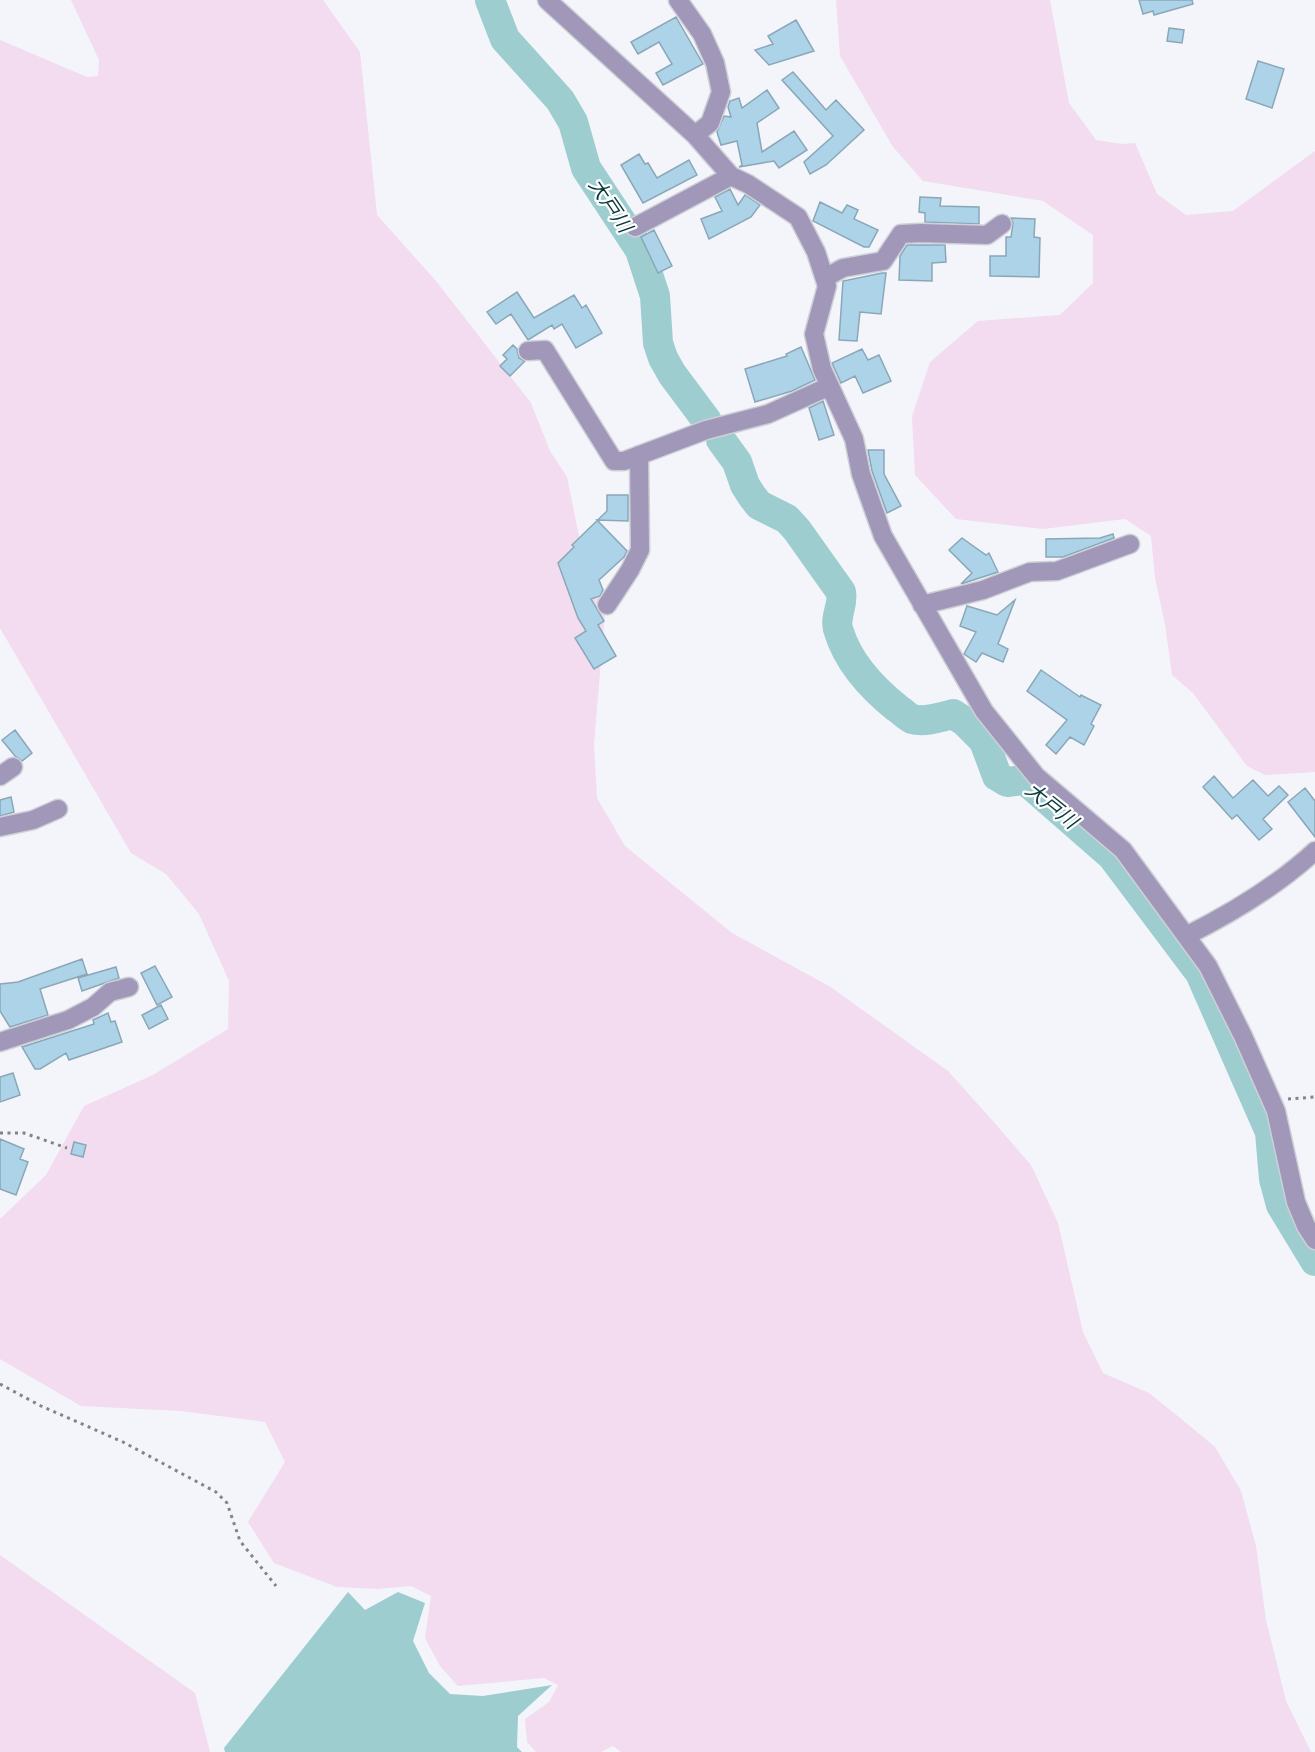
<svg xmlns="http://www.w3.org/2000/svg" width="1315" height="1752" font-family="Manrope,'Noto Sans JP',sans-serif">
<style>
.green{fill:#f3dbf0}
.water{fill:#9dcdcf}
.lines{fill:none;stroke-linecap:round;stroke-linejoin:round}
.river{stroke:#9dcdcf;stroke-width:30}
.building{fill:#add3e8;stroke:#8aa7b8;stroke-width:1.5}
.minor-casing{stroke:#ced0d7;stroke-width:21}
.path{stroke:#81848b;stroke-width:3;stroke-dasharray:3 4.5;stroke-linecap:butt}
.minor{stroke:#a198b9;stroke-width:18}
.labels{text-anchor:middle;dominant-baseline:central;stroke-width:4.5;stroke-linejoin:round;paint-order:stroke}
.water-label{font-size:20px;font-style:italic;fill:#0c3a3c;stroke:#fff}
</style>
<rect width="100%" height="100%" fill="#f3f5fb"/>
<path class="green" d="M71,0H323L360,52L377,215L436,281L531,403L550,451L567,477L582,551L605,613L594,744L597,798L625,846L732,933L829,986L948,1071L992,1120L1031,1165L1058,1223L1083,1332L1103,1373L1149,1393L1185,1422L1215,1447L1241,1491L1256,1546L1266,1620L1286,1701L1311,1752H621L613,1746L601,1752H536L527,1742L525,1719L549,1702L558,1685L544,1678L458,1686L440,1666L425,1638L431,1596L411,1586L378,1589L337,1587L274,1563L248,1522L285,1462L265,1422L181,1411L81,1406L0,1359V1219L46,1175L84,1106L153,1075L228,1029L229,981L199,914L166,874L131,853L0,628V40L87,77L98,76L99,60Z
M836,0H1050L1069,103L1096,140L1122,144L1135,143L1157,194L1186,215L1233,211L1315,151V772L1265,775L1247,766L1193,693L1172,675L1165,624L1155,578L1151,536L1125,519L1043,529L956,519L915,475L912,416L930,362L978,321L1060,315L1093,283V235L1043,201L923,181L893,147L840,56Z
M0,1555L195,1693L210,1752H0Z"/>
<path class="water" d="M348,1592L365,1610L398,1592L425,1603L413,1641L429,1673L450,1694L483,1696L552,1685L518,1716L517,1747L522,1752H225L224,1748Z"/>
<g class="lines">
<path class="river" d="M490,0L505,39L560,100L573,122L586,168L640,250L655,296L658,343L663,358L672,374L707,421
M721,440L737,462L745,485L752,496L759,505L787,519L797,530L841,592C844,606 833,618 839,632C849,664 872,688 897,708C902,711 907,717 912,719C924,723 941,717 953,714L964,721L984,741L997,776L1007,782L1025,780L1112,856L1200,973L1270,1132L1274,1179L1281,1205L1315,1261"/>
</g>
<path class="building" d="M1139,0H1192L1193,4L1154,15L1153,11L1143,14Z
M676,17L703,64L663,85L656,73L672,64L659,42L638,54L631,42Z
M796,20L814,51L769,65L755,50L773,44L768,36Z
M1169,28L1184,30L1182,43L1167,41Z
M1258,61L1284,69L1272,108L1246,99Z
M793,72L826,110L836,100L864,130L826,165L810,174L804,162L833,136L782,80Z
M767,90L779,108L757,123L762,152L794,131L807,150L779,168L774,161L739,167L742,165L737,141L721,145L717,132L724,116L731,117L728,107L730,101L739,98L742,108Z
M639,154L645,164L648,163L657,178L689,160L697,175L643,203L621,165Z
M730,189L738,205L745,195L760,205L751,217L709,239L701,219L722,211L715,197Z
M920,197L941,198L940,206L979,207V224L925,222V213L919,212Z
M820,202L842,213L847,205L858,210L854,219L878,230L869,247H864L813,221Z
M1011,218L1035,219L1034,237L1040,238L1039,277L990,276V256H1006V237H1011L1013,223Z
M654,230L672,266L658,273L641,237Z
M907,245H945L946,262L932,263V281L899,280L900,256Z
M882,273H886L881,314L860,312L857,341L839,340L843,281Z
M517,292L534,318L574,295L582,308L586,305L602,333L576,348L562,324L554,329L552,325L528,340L511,314L496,324L487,312Z
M513,345L517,349L519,358L525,361L510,376L500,366L507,359L503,355Z
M801,347L815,380L792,391L755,402L745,369L787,356L786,354Z
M862,349L868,360L879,355L891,381L863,393L855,376L841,383L832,363Z
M823,401L834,435L819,440L809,408Z
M868,450H884V474L901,506L887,513L872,471Z
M607,495H628V521L597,520L627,551L624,557L599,580L603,590L600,596L591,599L604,621L598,625L616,656L594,669L575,638L586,631L578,618L558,563L574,547L572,545L607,511Z
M1113,534L1114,538L1063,557H1046V539L1100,538Z
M962,538L986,555L989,553L998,572L961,584L972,573L949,550Z
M1015,600L998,644L1008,649L1003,662L982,653L976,662L964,654L976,632L960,626L967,606L997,615Z
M1041,670L1080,697L1081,695L1101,705L1091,724L1094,726L1084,745L1070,737L1056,754L1046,745L1067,720L1027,691Z
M15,730L32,753L22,761L15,756L2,740Z
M1214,776L1233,798L1253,780L1268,796L1279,786L1288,795L1263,819L1272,829L1259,840L1237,815L1232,819L1203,787Z
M1305,788L1315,801V837L1288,802Z
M11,797L14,812L0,816V800Z
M82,959L87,974L40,989L48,1015L10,1027L0,1011V984L18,982Z
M155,966L172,997L157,1005L141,973Z
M116,967L119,978L82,991L78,978Z
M161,1005L168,1019L149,1029L142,1015Z
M108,1013L111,1022L115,1021L122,1042L69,1060L66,1053L40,1069H35L22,1047L94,1024L93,1020Z
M13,1073L20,1095L0,1102V1077Z
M0,1139L24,1149L20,1159L28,1162L16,1195L0,1189Z
M74,1142L86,1145L83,1157L71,1154Z"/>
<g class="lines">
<defs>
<path id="minor" d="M547,0L695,135L731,176L748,184L798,217L816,252L827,286L814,334L822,369L854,439L861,474L883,536L984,711L1036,776L1123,850L1208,966L1243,1036L1276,1111L1296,1202L1306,1226L1315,1240
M678,0L702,34L715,63L721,92L710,123L695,135
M635,227L731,176
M825,278L843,268L883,261L901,234L921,233L987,235L1002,224
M528,351L545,350L614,461H624L706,430L768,414L830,386
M607,605L630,570L640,550L639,455
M922,605L983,590L1030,572L1057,571L1130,544
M0,776L13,767
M0,827L33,820L58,809
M1186,936C1232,913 1277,886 1315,851
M0,1042L68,1020L93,1007L110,992L129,987"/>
</defs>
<use href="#minor" class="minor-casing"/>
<path class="path" d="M1288,1099L1315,1097
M0,1133H24L67,1148
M0,1384L41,1406L123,1442L216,1492L227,1503L240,1541L276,1586"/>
<use href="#minor" class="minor"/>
</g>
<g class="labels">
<g class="water-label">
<text transform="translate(611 205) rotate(56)">大戸川</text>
<text transform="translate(1052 805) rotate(39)">大戸川</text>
</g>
</g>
</svg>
